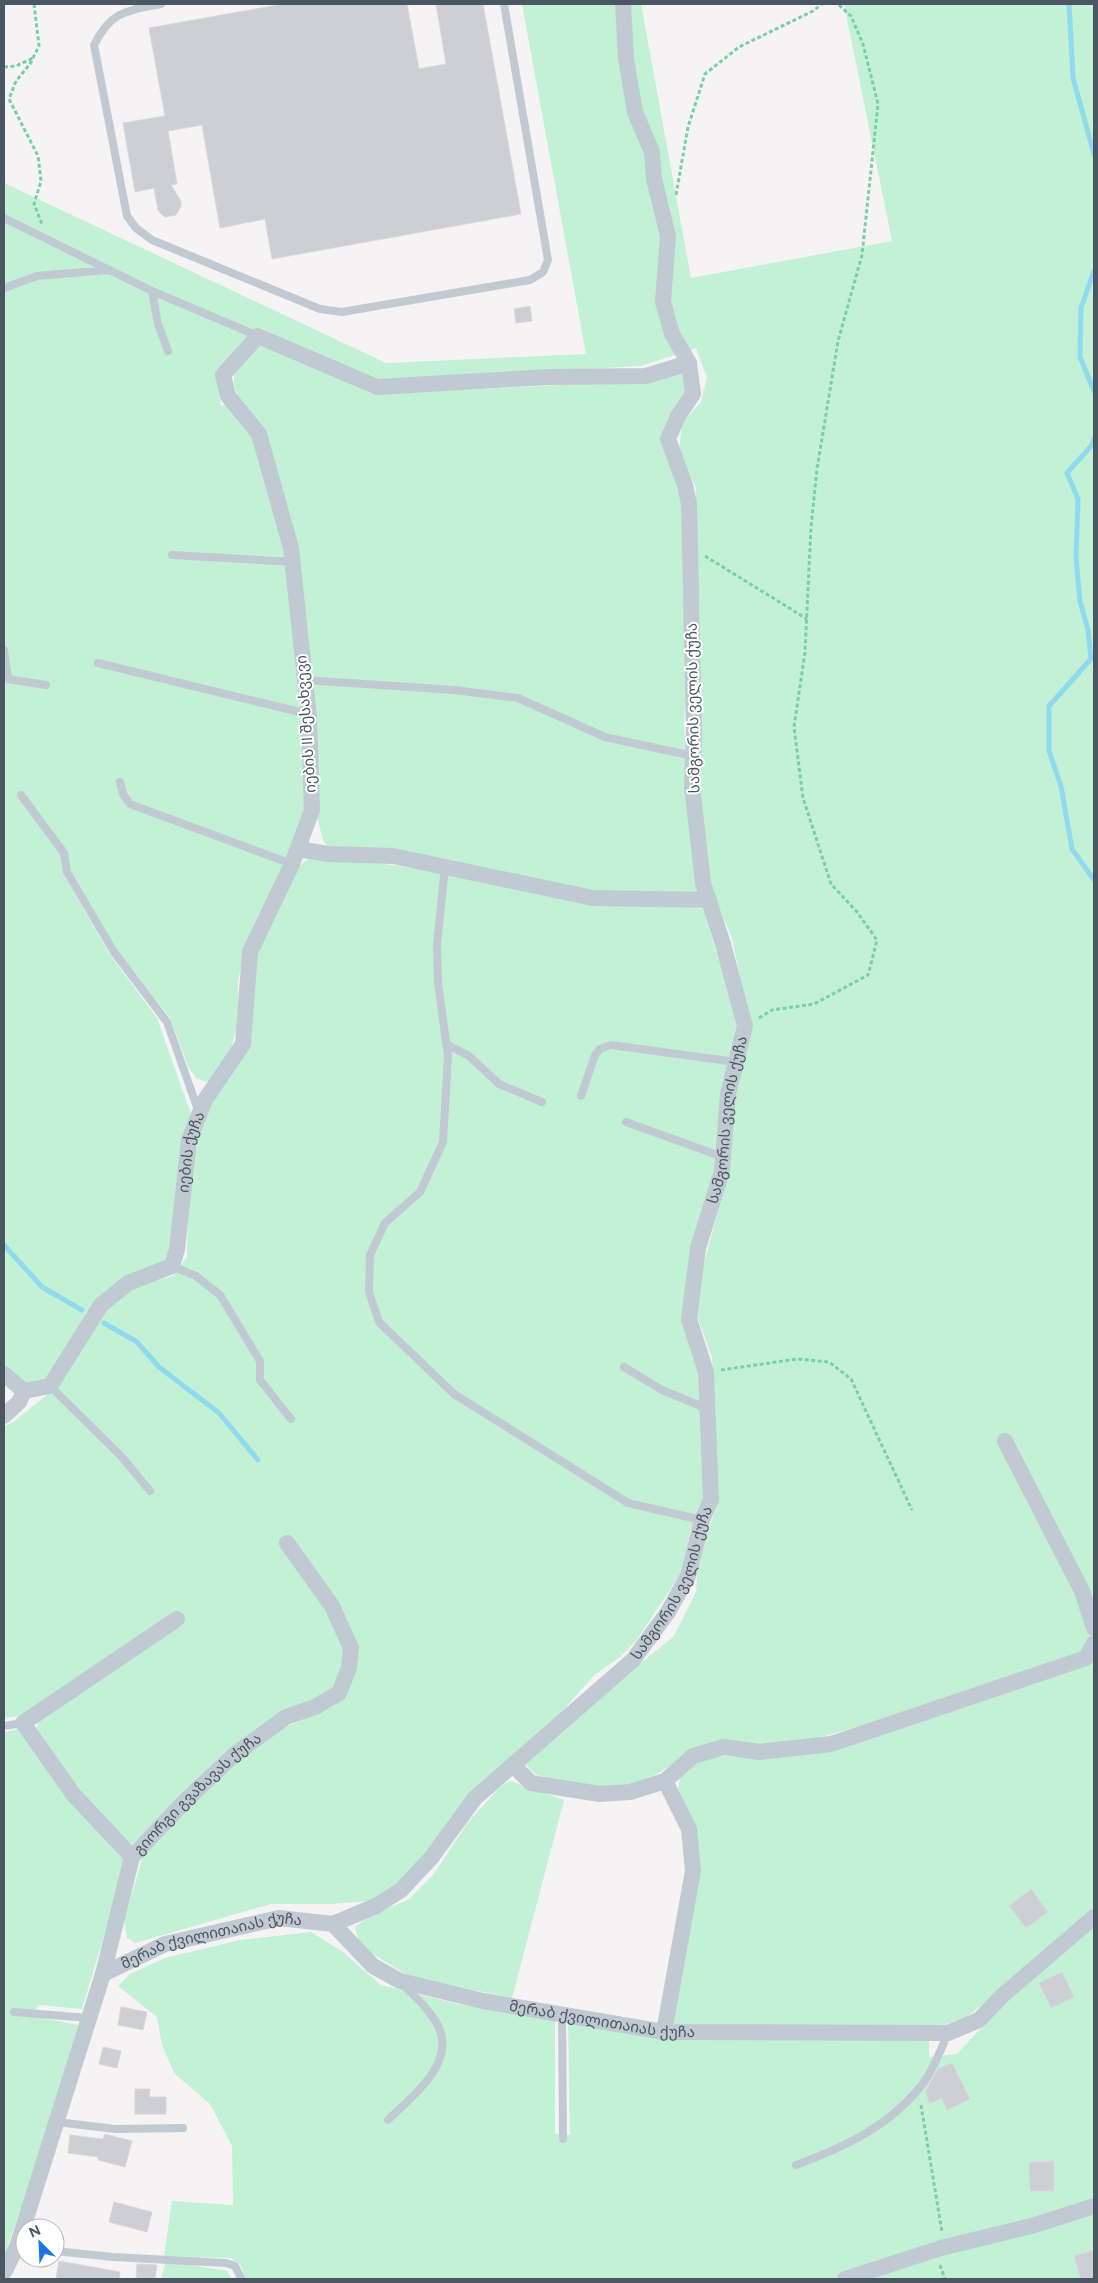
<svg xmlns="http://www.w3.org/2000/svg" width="1098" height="2283" font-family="Figtree,'Noto Sans Georgian',sans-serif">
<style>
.green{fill:#c3f1d5}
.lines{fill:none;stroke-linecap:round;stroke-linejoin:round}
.stream{stroke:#90daee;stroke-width:5}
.building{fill:#cdcfd5;stroke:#d7d9de}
.path{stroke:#7ad0a6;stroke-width:3;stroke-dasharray:4 2.5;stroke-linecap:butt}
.lane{stroke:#c1cad2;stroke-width:8}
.street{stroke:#c1cad2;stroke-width:16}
.labels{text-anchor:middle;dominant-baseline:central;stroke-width:4;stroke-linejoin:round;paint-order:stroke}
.street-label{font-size:15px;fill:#4a5661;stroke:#fff}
</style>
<rect width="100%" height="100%" fill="#f5f3f3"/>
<path class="green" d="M522,4H641L691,278L892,241L844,4H1094V1609L1077,1589L1090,1638L1086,1649L1070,1658L963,1691L908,1713L810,1740L697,1749L657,1774L633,1784L597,1788L537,1775L525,1764L614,1685L674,1636L696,1592L698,1553L718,1505L712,1358L696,1313L700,1278L726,1181L731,1115L751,1028L732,938L709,884L700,788V624L695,523L696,488L679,450L682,423L701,402L707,378L696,348L641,366L376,381L261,328L217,370L221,405L231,406L255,436L286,549L304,716L307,811L245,951L238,980V1023L229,1056L216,1078L206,1082L196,1078L188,1066L170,1018L117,951L73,874L65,877L111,956L157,1018L192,1117L167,1259L123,1281L46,1378L36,1383L24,1384L4,1367V183L386,363L586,354Z
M261,342L372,394L645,381L682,370L686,394L662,438L681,499L689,639L684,723L695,882L702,896L589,892L330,850L323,840L316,813L300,570L241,403C224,370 240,365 261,342Z
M308,859L370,862L703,909L738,1021L721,1096L715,1167L692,1248L704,1496L690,1532L681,1573L636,1641L619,1658L594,1675L553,1722L440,1835L405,1878L370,1901L331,1904H271L135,1943L127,1938L124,1920L144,1853L206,1787L272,1733L334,1706L347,1688C330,1690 317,1697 301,1705C236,1736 190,1787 140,1838L132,1844L121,1841L84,1799L36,1732L39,1719L23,1716L4,1718V1426L12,1423L53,1390L108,1307L134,1287L173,1276L187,1257L188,1212L195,1153L204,1116L248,1048L255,957L296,869Z
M1094,1661V1908L981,2006L966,2017L942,2026H671L698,1869L678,1790L680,1779L685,1770L702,1760L725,1756L760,1758Z
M22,1728L126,1862L82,2009L39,2005L32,2016L83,2026L4,2257V1729L5,1732Z
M510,1781L564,1800L512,1998L410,1977L360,1946L355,1927L373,1914L408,1900L433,1875L469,1821L501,1786Z
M1094,1926V2201L926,2246L832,2279H245L242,2267L231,2258L164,2256L172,2201L233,2205L232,2146L210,2104L174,2073L162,2045L157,2017L118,1986L130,1974L165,1958L240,1940L311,1932L343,1952L381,1985L458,2004L555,2018V2134L570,2135L568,2023L929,2038V2057L957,2054L998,2010Z
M1094,2210V2279H862Z
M166,2261L227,2271L232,2279H161Z"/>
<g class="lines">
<path class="stream" d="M1069,4L1073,78L1094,154
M1094,271L1081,308L1080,357L1094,391
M1094,438L1092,445L1067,473L1078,499L1076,558L1080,601L1088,630L1091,659L1049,706V751L1061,786L1072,849L1094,880
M4,1245L42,1287L82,1310
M104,1323L137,1342L159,1367L219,1413L258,1460"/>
</g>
<path class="building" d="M283,4H407L419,69L446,64L436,4H483L521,214L272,259L265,219L220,228L202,125L168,131L177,184L171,185L181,201V206L176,215L165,217L161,214L158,210L154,188L135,192L123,123L165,116L149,28Z
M530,306L532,321L516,323L514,309Z
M1031,1889L1048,1912L1026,1928L1009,1906Z
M1062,1972L1074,1997L1051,2008L1039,1983Z
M121,2007L147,2012L143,2030L118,2025Z
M103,2047L121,2051L117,2068L99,2064Z
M952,2063L970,2099L947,2110L942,2098L929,2104L926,2091L938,2069Z
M135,2089H150L149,2097H166V2114H135Z
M105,2134L132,2141L125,2167L98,2160V2157L68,2153L70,2135L103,2139Z
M1054,2161V2191H1030L1029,2162Z
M114,2202L152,2212L147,2232L109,2222Z
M1094,2250V2279H1081L1074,2256Z
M59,2261L120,2272L119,2279H56Z
M137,2264L157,2265L155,2279H136Z"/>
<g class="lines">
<path class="path" d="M34,4L39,46L30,64L16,81L9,99L38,156L41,181L34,204L42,224
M4,67L16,66L33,58
M676,195L688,127L705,74L739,47L813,11L822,4
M705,556L807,619
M759,1018L772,1010L814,1004L868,975L877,940L857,912L831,884L803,798L794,727L805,652L811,527L817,469L838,341L862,255L878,104L863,44L851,16L838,4
M721,1370L797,1359L829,1362L851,1379L912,1510
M921,2105L942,2232
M940,2265L945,2279"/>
<path class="lane" d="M161,4C126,11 111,11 94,45L127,216L136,228L152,240L320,309L342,312L530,280L543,272L548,260L504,4
M4,218L152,291L258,336
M4,288L37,276L109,270
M152,291L158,324L168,351
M172,555L293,562
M4,650L8,679L46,685
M98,663L308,714
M305,680L454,690L518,698L605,737L693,756
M120,782L123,794L130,804L292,864
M21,795L64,853L67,872L114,952L167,1022L198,1110
M445,867L437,944L438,983L448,1056L443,1142L420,1192L385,1223L370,1255L369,1292L379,1322L454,1394L628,1503L702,1520
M446,1044L469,1056L499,1084L542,1102
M581,1096L595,1055L600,1049L611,1045L736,1062
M626,1122L723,1157
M172,1266L196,1276L220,1295L260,1361V1380L291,1419
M624,1367L662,1390L708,1409
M50,1386L121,1456L150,1491
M4,1726L23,1723
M14,2012L89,2018
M562,2014L563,2139
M388,2120C415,2093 464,2058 432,2016C424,2004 413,1995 403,1985
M57,2122L115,2129L183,2128
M796,2165C845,2147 892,2125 924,2082C934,2068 941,2049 948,2033
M55,2251L113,2257L226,2263L235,2266L241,2278"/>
<g class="street">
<path d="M298,849L328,854L393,856L593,898L709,900"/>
<path d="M4,1374L24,1391"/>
<path id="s1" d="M24,1391L50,1386L101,1305L128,1283L172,1266L177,1249L189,1140L205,1100L243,1044L250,952L292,864L312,810L309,718L291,548L259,434L228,396L223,375L258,336L377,387L548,377L646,376L689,363"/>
<path d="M4,1416L19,1402L24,1391"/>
<path d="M1005,1441L1082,1591L1094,1628"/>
<path d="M513,1765L531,1783L600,1794L630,1792L665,1781L693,1756L724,1747L759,1752L831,1744L1086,1658L1094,1643"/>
<path d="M132,1857L73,1794L23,1723L177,1619"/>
<path id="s2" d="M333,1924L376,1906L401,1890L431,1858L475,1798L633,1660L668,1612L688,1576L702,1520L711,1500L706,1372L689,1319L698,1248L722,1171L728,1094L745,1026L723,944L703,883L692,786L694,731L689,504L685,485L668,439L678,416L693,394L689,363L672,334L663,302L668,236L654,179L652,152L635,112L626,59L623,4"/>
<path id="s3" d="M103,1974L165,1944L279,1918L333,1924L373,1966L400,1981L483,2001L664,2032L948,2033L979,2020L1002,1996L1094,1917"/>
<path d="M664,2032L693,1871L689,1829L665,1781"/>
<path id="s4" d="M4,2272L17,2247L103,1974L132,1857L184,1802L234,1755L286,1717L315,1707L339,1693L349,1668L351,1648L332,1606L287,1543"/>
<path d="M845,2279L941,2248L1031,2226L1094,2206"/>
</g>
</g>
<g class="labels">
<g class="street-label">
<text transform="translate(693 708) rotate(-91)">სამგორის ველის ქუჩა</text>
<text transform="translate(306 724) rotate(-94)">იების II შესახვევი</text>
<text stroke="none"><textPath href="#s2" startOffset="972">სამგორის ველის ქუჩა</textPath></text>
<text stroke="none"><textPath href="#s1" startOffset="320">იების ქუჩა</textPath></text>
<text stroke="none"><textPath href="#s2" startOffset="492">სამგორის ველის ქუჩა</textPath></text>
<text stroke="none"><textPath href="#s4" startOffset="526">გიორგი გვაზავას ქუჩა</textPath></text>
<text stroke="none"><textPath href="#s3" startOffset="115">მერაბ ქვილითაიას ქუჩა</textPath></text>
<text stroke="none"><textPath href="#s3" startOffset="535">მერაბ ქვილითაიას ქუჩა</textPath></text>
</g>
</g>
<rect width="1098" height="2283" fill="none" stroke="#4a5661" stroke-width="10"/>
<g transform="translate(40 2243) rotate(336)"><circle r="24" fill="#ffffff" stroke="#b7bbc0"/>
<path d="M0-4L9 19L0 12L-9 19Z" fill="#1a73e8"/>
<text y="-8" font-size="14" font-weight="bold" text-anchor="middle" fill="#4a5661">N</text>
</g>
</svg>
